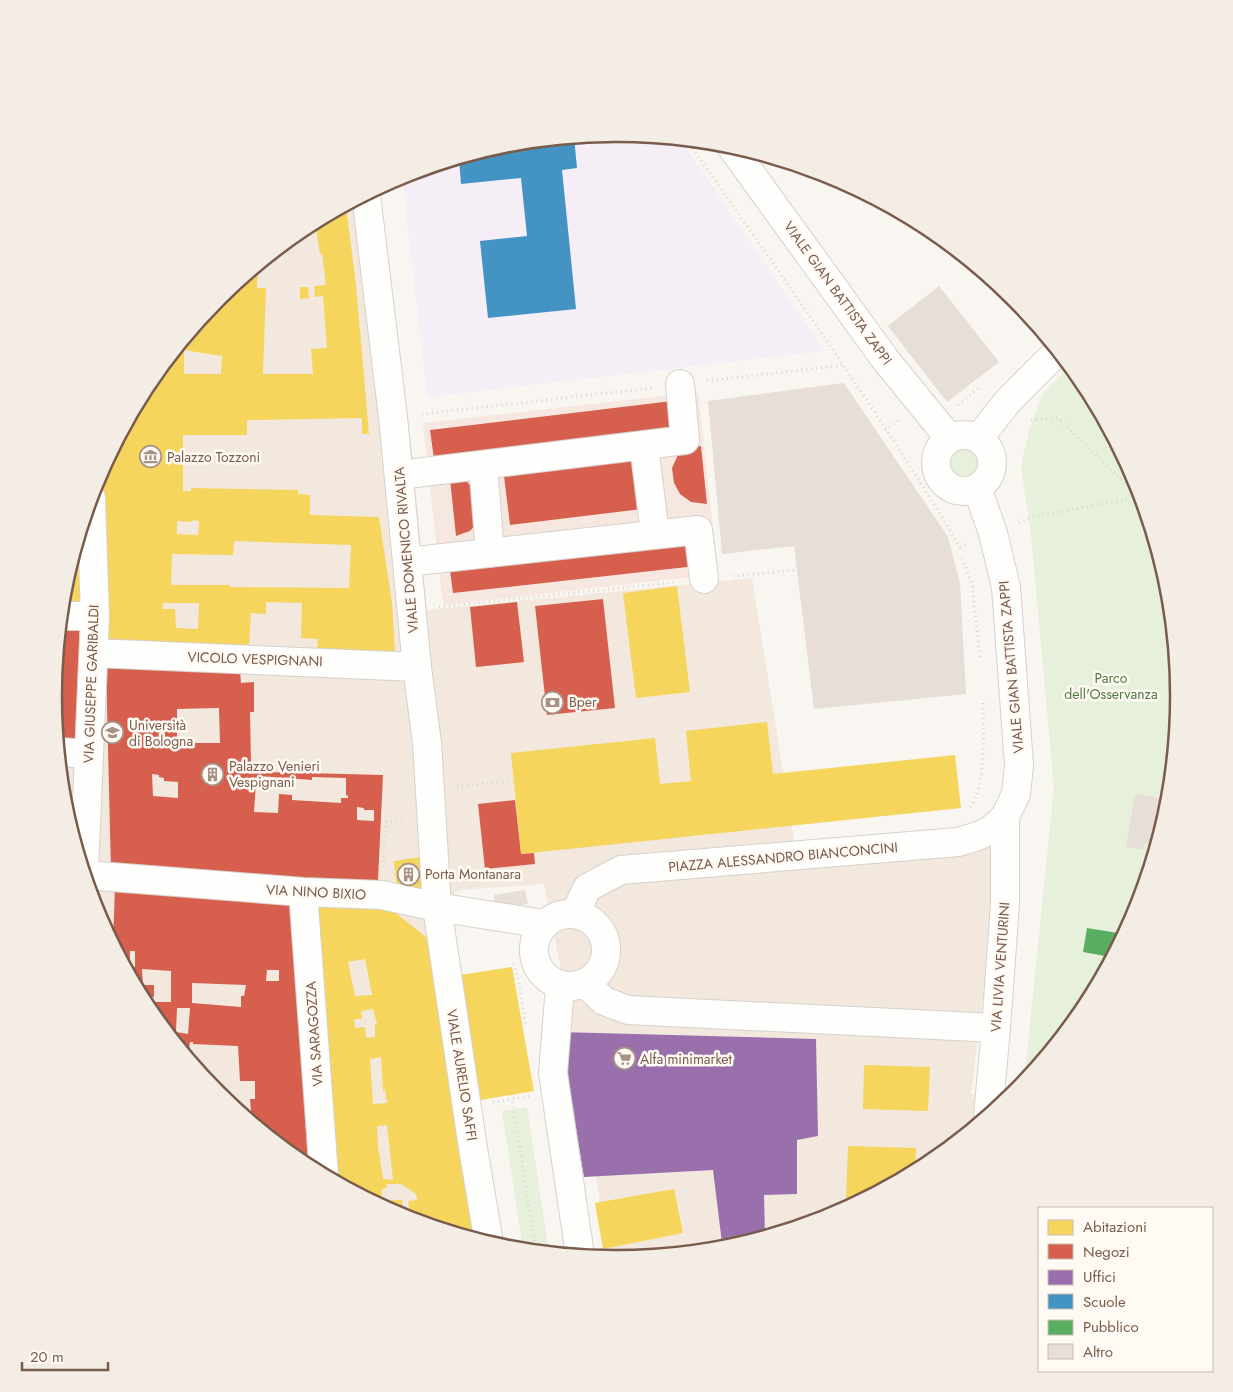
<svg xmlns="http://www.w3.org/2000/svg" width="1233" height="1392" font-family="Jost,sans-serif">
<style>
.residential{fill:#f2e8de}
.commercial{fill:#f6e8e1}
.education{fill:#f6eef6}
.green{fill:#e7f0db}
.homes{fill:#f6d55c;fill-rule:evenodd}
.shops{fill:#d6604d;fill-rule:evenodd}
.offices{fill:#9970ab}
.schools{fill:#4393c3}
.public{fill:#5aae61}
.building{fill:#e6ded7}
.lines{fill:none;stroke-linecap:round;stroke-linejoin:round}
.minor-casing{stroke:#d7d1cb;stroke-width:30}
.path{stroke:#dcd5d0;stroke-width:3;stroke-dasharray:1 4;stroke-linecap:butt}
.minor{stroke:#fefefd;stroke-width:28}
.labels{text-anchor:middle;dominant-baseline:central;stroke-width:5;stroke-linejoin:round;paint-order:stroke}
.street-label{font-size:14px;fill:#7a5c4d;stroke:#fffaf3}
.poi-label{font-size:14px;fill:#7a5c4d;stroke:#fffaf3;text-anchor:start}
.park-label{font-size:14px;fill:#537a41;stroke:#fffaf3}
.rim{fill:none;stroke:#7a5c4d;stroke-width:2.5}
</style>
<rect width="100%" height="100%" fill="#f9f5f0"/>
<path class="residential" d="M379,188L412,454L427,610L752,578L797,859L1002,839L971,1094L1007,1100L929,1164L832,1216L726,1248L616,1259L609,1258L571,1021L544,884L459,890L431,915L482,1241L401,1216L304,1164L218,1094L148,1008L96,911L65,806L54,696L65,586L97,480L149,383L219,298L304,228Z"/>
<path class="commercial" d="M698,392L718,574L443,605L423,423Z"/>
<path class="education" d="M617,133L680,139L825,351L427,397L402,176L507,144Z"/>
<path class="green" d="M1070,366L1085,384L1137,481L1168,586L1179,696L1168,806L1136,912L1084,1009L1024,1083L1054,788L1031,534L1021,467L1029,430L1042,395Z
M943 463a21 21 0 1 1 42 0a21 21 0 1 1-42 0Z
M527,1107L549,1252L523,1249L502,1111Z"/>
<path class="homes" d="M346,206L356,285L369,434H362V418L247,420V435H183V491H191V488L298,490V494L310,495V515L379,517L392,603L395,652L317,650L318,639L301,638L302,603L266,602V614L251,613L249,646L109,644L103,469L149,383L198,323V327H205V314L219,298L258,266L257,288H266L263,374H313L311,349L327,348L323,296L315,297L314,286L326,285L322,253L320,254L315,222ZM184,350L222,356L221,374H184ZM193,520L199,521L198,535L177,534V521L192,522ZM234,541L351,545L349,588L230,587V585H171L172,554L233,555ZM163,603H199L198,629L176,628L175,609H162Z
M300,287H308L309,298L300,299Z
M84,523L88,605L63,606L65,586Z
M677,586L690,692L636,698L623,593Z
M767,722L773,774L955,755L961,808L521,854L511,753L655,738L660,784L691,781L686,731Z
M421,857L425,887L397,891L394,861Z
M386,905L427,938L475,1238L411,1219L408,1201L417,1200L416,1194L401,1184H386L387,1188L382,1189L381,1205L336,1181L313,907ZM365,959L372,995L355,996L348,962ZM373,1009L377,1024H375V1037L366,1038L365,1027L355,1028L354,1019H362L361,1011ZM381,1057L383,1091L385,1090L387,1103L373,1104L370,1059ZM387,1125L393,1180L383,1179L378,1146L377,1126Z
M512,967L534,1091L481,1100L460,975Z
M864,1065L930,1067L928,1111L863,1109Z
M848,1146L916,1148L915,1172L861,1200H846Z
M674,1189L683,1233L603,1249L595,1203Z
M391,1200H402L404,1217L392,1211Z"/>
<path class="shops" d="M672,401L676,430L434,459L430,430Z
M701,446L707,504L691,502L680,494L674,483L672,468L678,455L689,448Z
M636,460L642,509L510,525L504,476Z
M450,479H464L477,492L479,521L470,531L456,536Z
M692,537L696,566L453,593L449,563Z
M603,599L615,708L547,715L535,606Z
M517,602L524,662L476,667L470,607Z
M61,622H80L75,742L58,741L54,696Z
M106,666L240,671L241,683L254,682V712H250L251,763H265V772L383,775L378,880L334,881L111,870ZM219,708L220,743H177V709ZM152,774L159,775V777L164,778V781L178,782V798L153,796ZM259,776L312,780V777L346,778V795L348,796V798H341V803L292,800V795L279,794L278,813L254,812L256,783H259ZM357,807L364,808V810H374V821L357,820Z
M515,800L521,854L534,853L535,864L485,869L478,804Z
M115,888L299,904L298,988L308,1166L252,1121L250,1099H255V1081H240L238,1046L193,1044V1042H190L188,1057L148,1008L126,967H135V951H130V962L123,961L113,942ZM142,969L171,971V1002H150V997H154V985H143ZM267,970H279V981H266ZM192,983L246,985L244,996H241V1007L192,1003ZM177,1008H190L188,1034L176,1032Z"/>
<path class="offices" d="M560,1032L816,1039L818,1136L797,1140V1194L764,1195L765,1236L751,1240L722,1243L713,1170L584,1177Z"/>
<path class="schools" d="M574,137L577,168L562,170L576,309L488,318L480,241L527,236L521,178L461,184L459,159L507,144Z"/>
<path class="public" d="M1087,928L1124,934L1116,950L1111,949L1110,957L1083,952Z"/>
<path class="building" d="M939,286L999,362L947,402L888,326Z
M844,383L948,537L960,583L966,694L814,709L794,546L722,554L708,401Z
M1135,794L1169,800L1156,846L1144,844L1143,850L1126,847Z
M525,890L528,904L496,908L494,895Z"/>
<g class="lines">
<defs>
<path id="minor" d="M730,145L885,359L950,439
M366,195L393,417L417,667L427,743L437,907L473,1148L489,1243
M936 463a28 28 0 1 1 56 0a28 28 0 1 1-56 0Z
M979,438L1008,401L1058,351
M644,446L655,534
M483,465L490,553
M399,475L685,440L680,384
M407,562L698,530L704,579
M62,616H95
M94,653L417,667
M59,752L89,754
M84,871L95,616L91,498
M86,875L303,892L382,895L437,907L544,924
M303,892L324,1175
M534 950a36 36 0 1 1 72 0a36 36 0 1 1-72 0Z
M575,914L587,888L621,870L958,842L975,837L991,830L1005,817L1016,794L1019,765L1006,587L993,533L977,488
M586,984L604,1001L628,1010L996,1028
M560,986L553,1073L580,1255
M988,1116L996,1028L1005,904V817"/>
</defs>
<use href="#minor" class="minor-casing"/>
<path class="path" d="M687,140C780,274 876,407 960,547L967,544
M707,381L843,365
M958,405L980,387
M422,414L652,388
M1031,420L1058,418L1135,493
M885,430L899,420
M1019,523L1032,517L1123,500L1135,493L1139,488
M962,558L972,584L980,658
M733,576L797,570
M439,607L677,582
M457,786L513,781
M970,807C987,787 983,726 983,699
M383,867L386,822L404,821
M513,964L518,978L526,1027
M529,1096L512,1099L536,1251
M493,1102L512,1099"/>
<use href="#minor" class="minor"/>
</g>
<defs>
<symbol id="museum-ring" viewBox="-11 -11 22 22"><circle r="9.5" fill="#fffaf3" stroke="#a69286" stroke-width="1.5"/><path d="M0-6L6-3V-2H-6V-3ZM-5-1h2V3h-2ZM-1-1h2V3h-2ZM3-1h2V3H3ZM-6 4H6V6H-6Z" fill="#a69286"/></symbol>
<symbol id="bank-ring" viewBox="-11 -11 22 22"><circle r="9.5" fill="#fffaf3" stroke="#a69286" stroke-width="1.5"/><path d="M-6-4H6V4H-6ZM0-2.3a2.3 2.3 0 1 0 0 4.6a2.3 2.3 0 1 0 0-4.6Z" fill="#a69286"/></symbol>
<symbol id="university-ring" viewBox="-11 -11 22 22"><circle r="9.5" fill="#fffaf3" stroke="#a69286" stroke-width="1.5"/><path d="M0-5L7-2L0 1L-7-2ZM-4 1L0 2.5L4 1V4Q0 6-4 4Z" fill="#a69286"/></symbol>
<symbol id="building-ring" viewBox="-11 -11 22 22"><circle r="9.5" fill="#fffaf3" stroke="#a69286" stroke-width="1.5"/><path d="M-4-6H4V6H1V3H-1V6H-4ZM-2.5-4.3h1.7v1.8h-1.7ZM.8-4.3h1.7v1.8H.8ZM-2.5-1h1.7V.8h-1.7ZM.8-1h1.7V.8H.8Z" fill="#a69286"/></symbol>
<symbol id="supermarket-ring" viewBox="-11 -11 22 22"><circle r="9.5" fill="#fffaf3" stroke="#a69286" stroke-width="1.5"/><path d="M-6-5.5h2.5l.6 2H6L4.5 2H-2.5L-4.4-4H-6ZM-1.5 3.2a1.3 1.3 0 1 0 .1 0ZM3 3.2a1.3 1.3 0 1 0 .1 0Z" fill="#a69286"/></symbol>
</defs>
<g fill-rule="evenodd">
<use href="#museum-ring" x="138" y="444" width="25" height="25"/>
<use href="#bank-ring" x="540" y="690" width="25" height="25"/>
<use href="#university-ring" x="100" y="720" width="25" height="25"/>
<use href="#building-ring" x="200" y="762" width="25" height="25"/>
<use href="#building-ring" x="396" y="862" width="25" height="25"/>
<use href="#supermarket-ring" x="612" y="1046" width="25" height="25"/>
</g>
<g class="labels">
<g class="street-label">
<text transform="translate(838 293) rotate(54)">VIALE GIAN BATTISTA ZAPPI</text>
<text transform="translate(406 550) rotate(-95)">VIALE DOMENICO RIVALTA</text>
<text transform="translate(255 659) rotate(2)">VICOLO VESPIGNANI</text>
<text transform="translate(1011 667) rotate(-95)">VIALE GIAN BATTISTA ZAPPI</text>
<text transform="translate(91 684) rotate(-88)">VIA GIUSEPPE GARIBALDI</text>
<text transform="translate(783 857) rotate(-5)">PIAZZA ALESSANDRO BIANCONCINI</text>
<text transform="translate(316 892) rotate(3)">VIA NINO BIXIO</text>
<text transform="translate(1000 967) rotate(-86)">VIA LIVIA VENTURINI</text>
<text transform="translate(314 1034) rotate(-94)">VIA SARAGOZZA</text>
<text transform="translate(462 1075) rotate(81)">VIALE AURELIO SAFFI</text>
</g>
<g class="poi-label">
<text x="167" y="457">Palazzo Tozzoni</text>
<text x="569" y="702">Bper</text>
<text x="129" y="725">Università<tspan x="129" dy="16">di Bologna</tspan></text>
<text x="229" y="766">Palazzo Venieri<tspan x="229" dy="16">Vespignani</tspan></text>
<text x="425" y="874">Porta Montanara</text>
<text x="640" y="1059">Alfa minimarket</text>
</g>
<g class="park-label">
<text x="1111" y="678">Parco<tspan x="1111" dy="16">dell'Osservanza</tspan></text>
</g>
</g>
<path d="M0 0H1233V1392H0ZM62 696a554 554 0 1 1 1108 0a554 554 0 1 1-1108 0Z" fill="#f4ede6" fill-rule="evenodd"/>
<path class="rim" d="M62 696a554 554 0 1 1 1108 0a554 554 0 1 1-1108 0Z"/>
<rect x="1038" y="1207" width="175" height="165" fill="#fffaf3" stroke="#cabbb1"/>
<rect x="1048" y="1220" width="25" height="15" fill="#f6d55c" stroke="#cabbb1"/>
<text x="1083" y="1232" font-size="15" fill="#7a5c4d">Abitazioni</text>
<rect x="1048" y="1244" width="25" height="15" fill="#d6604d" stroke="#cabbb1"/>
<text x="1083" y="1257" font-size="15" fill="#7a5c4d">Negozi</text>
<rect x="1048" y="1270" width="25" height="15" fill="#9970ab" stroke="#cabbb1"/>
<text x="1083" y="1282" font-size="15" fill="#7a5c4d">Uffici</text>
<rect x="1048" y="1294" width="25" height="15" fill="#4393c3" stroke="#cabbb1"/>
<text x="1083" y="1307" font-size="15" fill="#7a5c4d">Scuole</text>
<rect x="1048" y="1320" width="25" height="15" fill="#5aae61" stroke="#cabbb1"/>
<text x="1083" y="1332" font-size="15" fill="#7a5c4d">Pubblico</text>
<rect x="1048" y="1344" width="25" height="15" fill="#e6ded7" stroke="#cabbb1"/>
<text x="1083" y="1357" font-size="15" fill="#7a5c4d">Altro</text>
<path d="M22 1362v8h86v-8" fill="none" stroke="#7a5c4d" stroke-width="2.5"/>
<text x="30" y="1362" font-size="15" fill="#7a5c4d" stroke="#fffaf3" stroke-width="4" paint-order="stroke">20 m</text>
</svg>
